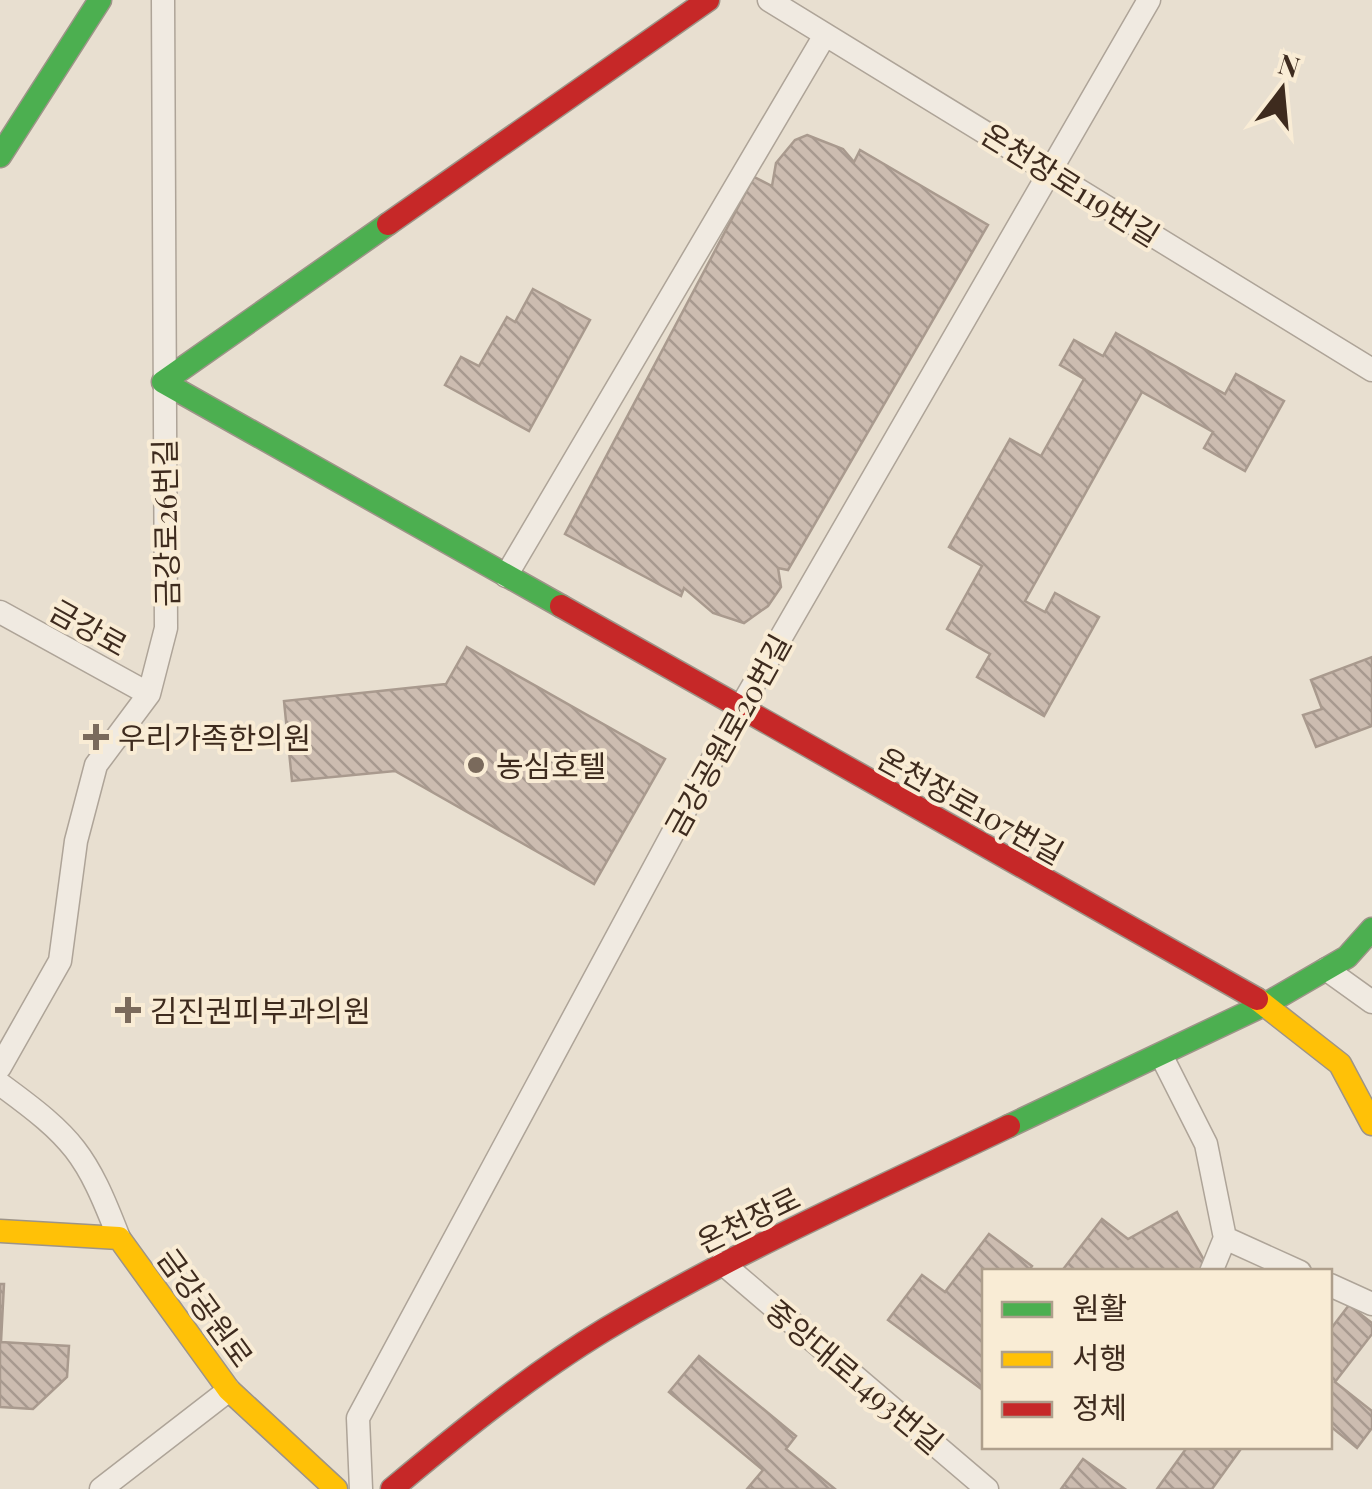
<svg xmlns="http://www.w3.org/2000/svg" width="1372" height="1489" font-family="'Playfair Display','Noto Sans KR',serif">
<style>
.building{fill:url(#building-back-hatch);stroke:#a99a8e;stroke-width:2.5}
.lines{fill:none;stroke-linecap:round;stroke-linejoin:round}
.street-casing{stroke:#aea498;stroke-width:25}
.fast-casing{stroke:#9d9488;stroke-width:25}
.slow-casing{stroke:#9d9488;stroke-width:25}
.jam-casing{stroke:#9d9488;stroke-width:25}
.street{stroke:#f0eae1;stroke-width:22}
.fast{stroke:#4caf50;stroke-width:22}
.slow{stroke:#ffc107;stroke-width:22}
.jam{stroke:#c62828;stroke-width:22}
.poi-dot{fill:#7a6a5c;stroke:#f9ecd5;stroke-width:4}
.labels{text-anchor:middle;dominant-baseline:central;stroke-width:8;stroke-linejoin:round;paint-order:stroke}
.street-label{font-size:30px;fill:#3e2b1e;stroke:#f9ecd5}
.poi-label{font-size:30px;fill:#3e2b1e;stroke:#f9ecd5;text-anchor:start}
</style>
<defs>
<pattern id="building-back-hatch" width="6" height="6" patternUnits="userSpaceOnUse" patternTransform="scale(2.5)"><rect width="6" height="6" fill="#ccbcb0"/><path d="M-1 5l2 2M0 0l6 6M5-1l2 2" fill="none" stroke="#a7998f"/></pattern>
</defs>
<rect width="100%" height="100%" fill="#e8dfd0"/>
<path class="building" d="M807,135L843,149L854,162L860,150L988,225L788,570L778,568L781,587L768,606L744,623L713,613L684,588L681,596L565,534L754,177L772,186L776,163L795,140Z
M533,289L590,320L529,431L445,385L461,357L479,366L507,317L515,322Z
M1116,333L1225,394L1236,374L1284,401L1245,471L1204,448L1213,432L1142,392L1025,601L1045,612L1055,593L1099,617L1044,716L977,677L990,654L947,629L982,566L949,547L1010,439L1041,456L1084,379L1060,365L1074,340L1103,356Z
M467,647L665,759L594,884L395,771L292,781L284,701L446,684Z
M1372,657V726L1316,747L1303,715L1322,709L1311,680Z
M1177,1212L1209,1269L1204,1272H1061L1102,1219L1128,1239Z
M989,1234L1032,1266L1028,1272H984V1391L888,1320L922,1275L945,1292Z
M0,1284H4L1,1342L69,1346L67,1377L33,1409L0,1407Z
M1349,1305L1372,1323V1334L1335,1382L1372,1411V1428L1357,1448L1330,1426V1330Z
M699,1356L796,1436L786,1449L835,1489H747L763,1470L669,1392Z
M1188,1446H1243L1212,1489H1157Z
M1083,1459L1125,1489H1061Z"/>
<g class="lines">
<defs>
<path id="street" d="M769,0L1372,370
M506,576L825,35
M0,612L149,694
M1326,969L1372,1002
M1161,1055L1206,1144L1225,1238L1300,1272
M0,1067L60,961L76,841L96,765L149,694L166,628L163,0
M0,1084C74,1138 86,1153 119,1238
M722,1263L987,1489
M1211,1272L1225,1238
M1330,1285L1372,1304
M101,1489L229,1390
M361,1489L358,1418L739,710L1149,0"/>
<path id="fast" d="M0,156L100,0
M388,224L163,382L561,606
M1009,1126L1266,1004L1347,957L1372,929"/>
<path id="slow" d="M1257,999L1340,1064L1372,1124
M0,1231L119,1238L229,1390L336,1489"/>
<path id="jam" d="M388,224L708,0
M561,606L1257,999
M392,1489C460,1432 530,1375 606,1329C735,1252 873,1191 1009,1126"/>
</defs>
<use href="#street" class="street-casing"/>
<use href="#fast" class="fast-casing"/>
<use href="#slow" class="slow-casing"/>
<use href="#jam" class="jam-casing"/>
<use href="#street" class="street"/>
<use href="#fast" class="fast"/>
<use href="#slow" class="slow"/>
<use href="#jam" class="jam"/>
</g>
<g class="poi-dot">
<path d="M91 722h10v10h10v10h-10v10h-10v-10h-10v-10h10z"/>
<circle cx="476" cy="765" r="10"/>
<path d="M123 995h10v10h10v10h-10v10h-10v-10h-10v-10h10z"/>
</g>
<g class="labels">
<g class="street-label">
<text transform="translate(1071 184) rotate(32)">온천장로119번길</text>
<text transform="translate(165 523) rotate(-91)">금강로26번길</text>
<text transform="translate(89 627) rotate(29)">금강로</text>
<text transform="translate(727 735) rotate(-61)">금강공원로20번길</text>
<text transform="translate(971 805) rotate(29)">온천장로107번길</text>
<text transform="translate(748 1219) rotate(-26)">온천장로</text>
<text transform="translate(206 1307) rotate(54)">금강공원로</text>
<text transform="translate(855 1376) rotate(40)">중앙대로1493번길</text>
</g>
<g class="poi-label">
<text x="118" y="737">우리가족한의원</text>
<text x="496" y="765">농심호텔</text>
<text x="150" y="1010">김진권피부과의원</text>
</g>
</g>
<rect x="982" y="1269" width="350" height="180" fill="#f9ecd5" stroke="#ae9f8c" stroke-width="2.5"/>
<rect x="1002" y="1302" width="50" height="15" fill="#4caf50" stroke="#ae9f8c" stroke-width="2.5"/>
<text x="1072" y="1319" font-size="30" fill="#3e2b1e">원활</text>
<rect x="1002" y="1352" width="50" height="15" fill="#ffc107" stroke="#ae9f8c" stroke-width="2.5"/>
<text x="1072" y="1369" font-size="30" fill="#3e2b1e">서행</text>
<rect x="1002" y="1402" width="50" height="15" fill="#c62828" stroke="#ae9f8c" stroke-width="2.5"/>
<text x="1072" y="1419" font-size="30" fill="#3e2b1e">정체</text>
<g transform="translate(1282 90) rotate(16)" stroke="#f9ecd5" stroke-width="8" paint-order="stroke">
<path d="M0-8L18 38L0 25L-18 38Z" fill="#3e2b1e"/>
<text y="-15" font-size="28" font-weight="bold" text-anchor="middle" fill="#3e2b1e">N</text>
</g>
</svg>
